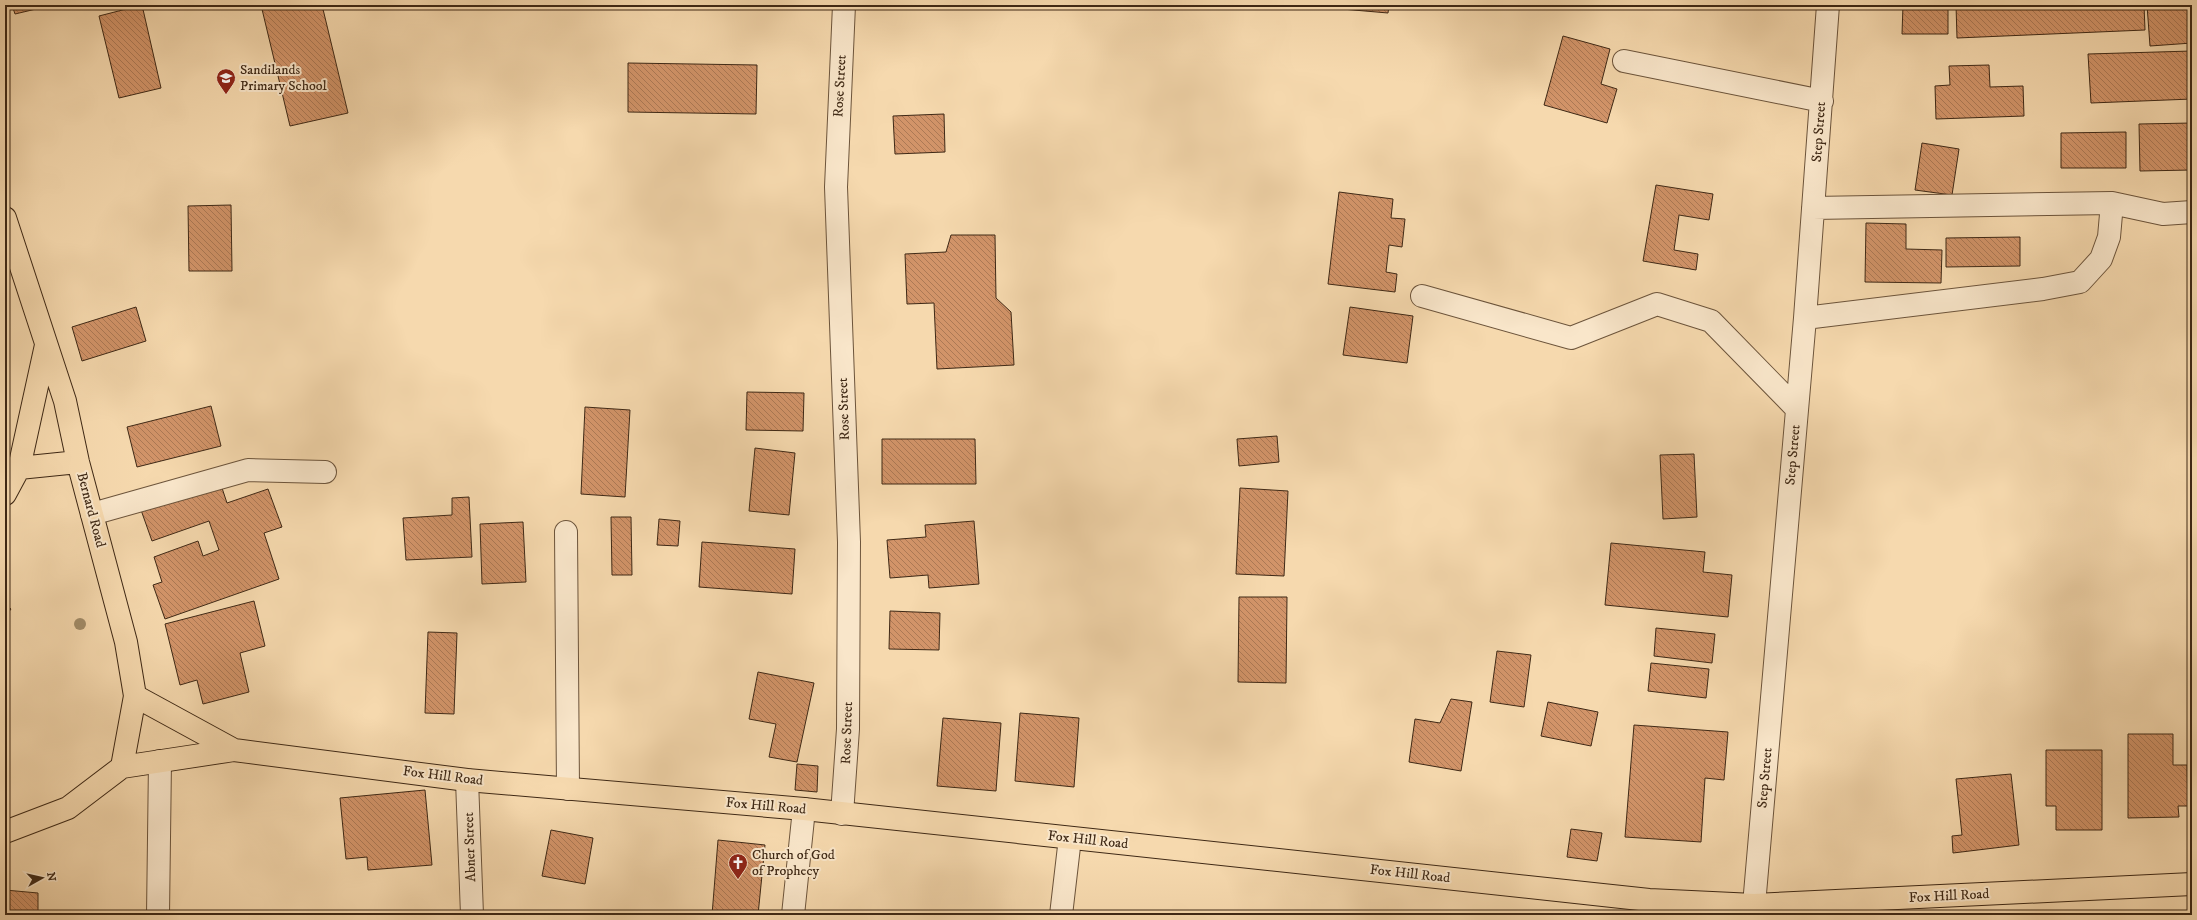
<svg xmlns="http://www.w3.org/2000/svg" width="2197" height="920" font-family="'IM FELL DW Pica',serif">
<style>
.building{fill:url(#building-back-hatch);stroke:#3e2815}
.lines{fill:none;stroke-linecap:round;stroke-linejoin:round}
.minor-casing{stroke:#6c543b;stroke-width:24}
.major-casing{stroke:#3e2815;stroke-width:24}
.minor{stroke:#f9e6ca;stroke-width:22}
.major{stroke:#f6d9ae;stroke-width:22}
.tree{fill:#a28d6a}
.labels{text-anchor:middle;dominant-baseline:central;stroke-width:4;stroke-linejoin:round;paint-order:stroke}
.poi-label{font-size:14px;fill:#3e2815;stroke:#f9e6ca;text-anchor:start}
.street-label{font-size:14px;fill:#3e2815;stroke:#f9e6ca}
</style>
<defs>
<pattern id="building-back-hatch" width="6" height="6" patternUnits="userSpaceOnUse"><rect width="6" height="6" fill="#d29469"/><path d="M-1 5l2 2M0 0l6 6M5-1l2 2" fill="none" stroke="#ac7955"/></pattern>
</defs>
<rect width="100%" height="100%" fill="#f6d9ae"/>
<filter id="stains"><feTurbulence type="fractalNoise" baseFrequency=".005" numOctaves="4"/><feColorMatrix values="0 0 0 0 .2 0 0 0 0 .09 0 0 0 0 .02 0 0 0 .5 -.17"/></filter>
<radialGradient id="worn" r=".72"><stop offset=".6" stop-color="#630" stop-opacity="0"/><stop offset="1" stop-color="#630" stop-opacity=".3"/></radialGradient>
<path class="building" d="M12,5H53L15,14Z
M142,5L161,88L119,98L99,16Z
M261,5H322L348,113L290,126Z
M1319,5H1389L1388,13L1319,7Z
M1903,5H1948V34H1902Z
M1956,5H2144L2145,30L1957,38Z
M2147,5H2192V43L2150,46Z
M1563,36L1610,49L1601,84L1617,89L1607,123L1544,105Z
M2192,51V99L2091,103L2088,54Z
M628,63L757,65L756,114L628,112Z
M1989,65L1990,87L2023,86L2024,116L1936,119L1935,86L1950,85L1949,66Z
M944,114L945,152L895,154L893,116Z
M2192,123V170L2140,171L2139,124Z
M2126,132V168H2061V133Z
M1922,143L1959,149L1952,195L1915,190Z
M1656,185L1713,194L1709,220L1679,215L1674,250L1698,254L1696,270L1643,261Z
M1339,192L1393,199L1391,218L1405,219L1402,247L1389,245L1386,272L1397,274L1395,292L1328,284Z
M231,205L232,271H189L188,206Z
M1866,223L1906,224V249L1942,250L1941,283L1865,282Z
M951,235H995L996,298L1011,312L1014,365L937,369L934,303L907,304L905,254L946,252Z
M2020,237V266L1946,267V238Z
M136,307L146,341L82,361L72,327Z
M1350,307L1413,316L1407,363L1343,355Z
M747,392L804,393L803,431L746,430Z
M211,406L221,446L137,467L127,427Z
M585,407L630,410L625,497L581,494Z
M1277,436L1279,462L1239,466L1237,439Z
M882,439H975L976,484H882Z
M755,448L795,453L789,515L749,511Z
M1694,454L1697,517L1663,519L1660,455Z
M220,482L227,503L268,489L282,527L264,533L279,579L165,619L153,585L162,582L154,557L198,541L203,556L219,550L209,521L152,541L141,510Z
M1240,488L1288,491L1284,576L1236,574Z
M469,497L472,557L406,560L403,518L452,515V498Z
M611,517H631L632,575H612Z
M659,519L680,521L678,546L657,545Z
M974,521L979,584L929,588L928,575L890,578L887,540L926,537L925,525Z
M523,522L526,582L482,584L480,524Z
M702,542L795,549L792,594L699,587Z
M1611,543L1705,552L1703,572L1732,575L1728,617L1605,605Z
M1239,597H1287L1286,683L1238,682Z
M254,601L265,646L240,653L249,692L203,704L197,680L180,685L165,624Z
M5,604L11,609L5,617Z
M890,611L940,613L939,650L889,649Z
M1656,628L1715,634L1712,663L1654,656Z
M428,632L457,633L454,714L425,713Z
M1497,651L1531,655L1524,707L1490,702Z
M1651,663L1709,669L1706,698L1648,691Z
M758,672L814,683L797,762L769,757L776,724L749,719Z
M1451,699L1472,702L1461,771L1409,762L1415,719L1440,723Z
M1548,702L1598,712L1591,746L1541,736Z
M1020,713L1079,718L1074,787L1015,781Z
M943,718L1001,723L996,791L937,786Z
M1634,725L1728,732L1724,780L1705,778L1701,842L1625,837Z
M2128,734H2173V765H2187L2188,806H2178L2179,817L2128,818Z
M2046,750H2102V830H2056V806H2046Z
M797,764L818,766L817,792L795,790Z
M2011,774L2019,845L1953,853L1952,836L1962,835L1956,779Z
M425,790L432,865L368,870L367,857L346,859L340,798Z
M1571,829L1602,833L1597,861L1567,857Z
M551,830L593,838L585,884L542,876Z
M718,840L765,845L758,915H712Z
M5,890L38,893V915H5Z
M1345,912L1363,915H1344Z"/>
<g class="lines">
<defs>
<path id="minor" d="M1624,61L1822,101
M1813,208L2112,203L2163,214L2192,212
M1422,296L1571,338L1657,304L1711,321L1797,409
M1805,318L2043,289L2080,282L2101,259L2109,237L2112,203
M92,514L248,470L325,472
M566,532L568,789
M467,780L472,915
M842,814L848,729L849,542L836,187L844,5
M1754,905L1805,318L1828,5
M158,915L160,761
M793,915L804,809
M1061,915L1070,838"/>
<path id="major" d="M5,218L65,401L78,462L126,642L135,696L122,767
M19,468L78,462
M5,494L19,468L46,345
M135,696L234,750
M5,832L68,808L122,767L234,750L467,780L804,809L1649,900L1754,905L2192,884"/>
</defs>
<use href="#minor" class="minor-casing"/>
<use href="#major" class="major-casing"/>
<use href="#minor" class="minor"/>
<use href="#major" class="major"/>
</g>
<circle class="tree" cx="80" cy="624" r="6"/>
<defs>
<symbol id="school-pin" viewBox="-11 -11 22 30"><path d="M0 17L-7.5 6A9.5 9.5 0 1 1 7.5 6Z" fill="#8f2418" stroke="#f9e6ca"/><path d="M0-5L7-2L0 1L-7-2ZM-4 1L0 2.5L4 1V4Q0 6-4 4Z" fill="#fff"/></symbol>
<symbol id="church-pin" viewBox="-11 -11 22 30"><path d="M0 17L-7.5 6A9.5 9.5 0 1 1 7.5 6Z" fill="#8f2418" stroke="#f9e6ca"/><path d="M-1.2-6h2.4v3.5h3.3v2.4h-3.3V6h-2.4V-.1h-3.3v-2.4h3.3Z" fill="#fff"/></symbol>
</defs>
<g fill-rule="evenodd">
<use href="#school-pin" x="215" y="67" width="22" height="30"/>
<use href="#church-pin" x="727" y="852" width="22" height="30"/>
</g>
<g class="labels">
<g class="poi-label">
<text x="240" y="70">Sandilands<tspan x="240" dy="16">Primary School</tspan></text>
<text x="752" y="855">Church of God<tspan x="752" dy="16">of Prophecy</tspan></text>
</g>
<g class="street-label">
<text transform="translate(840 86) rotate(-87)">Rose Street</text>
<text transform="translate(1819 132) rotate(-86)">Step Street</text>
<text transform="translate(844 409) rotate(-92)">Rose Street</text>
<text transform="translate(1793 455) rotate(-85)">Step Street</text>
<text transform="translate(91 510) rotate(75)">Bernard Road</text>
<text transform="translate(847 733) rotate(-88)">Rose Street</text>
<text transform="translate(443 776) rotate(7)">Fox Hill Road</text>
<text transform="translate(1765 778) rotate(-85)">Step Street</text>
<text transform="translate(766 806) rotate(5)">Fox Hill Road</text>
<text transform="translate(1088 840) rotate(6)">Fox Hill Road</text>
<text transform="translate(470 847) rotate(-92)">Abner Street</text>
<text transform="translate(1410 874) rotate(6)">Fox Hill Road</text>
<text transform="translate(1949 896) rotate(-3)">Fox Hill Road</text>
</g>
</g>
<rect width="2197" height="920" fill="none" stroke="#f6d9ae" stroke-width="20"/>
<rect x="6" y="6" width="2185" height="908" fill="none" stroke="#3e2815" stroke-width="2"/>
<rect x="10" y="10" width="2177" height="900" fill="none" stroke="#3e2815"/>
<g transform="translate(42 878) rotate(82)" stroke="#f9e6ca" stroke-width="3" paint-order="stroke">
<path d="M0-3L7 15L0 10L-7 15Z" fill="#3e2815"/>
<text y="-6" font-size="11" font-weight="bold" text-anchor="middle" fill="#3e2815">N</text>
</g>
<rect width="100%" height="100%" filter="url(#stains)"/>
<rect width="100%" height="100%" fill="url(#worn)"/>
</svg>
